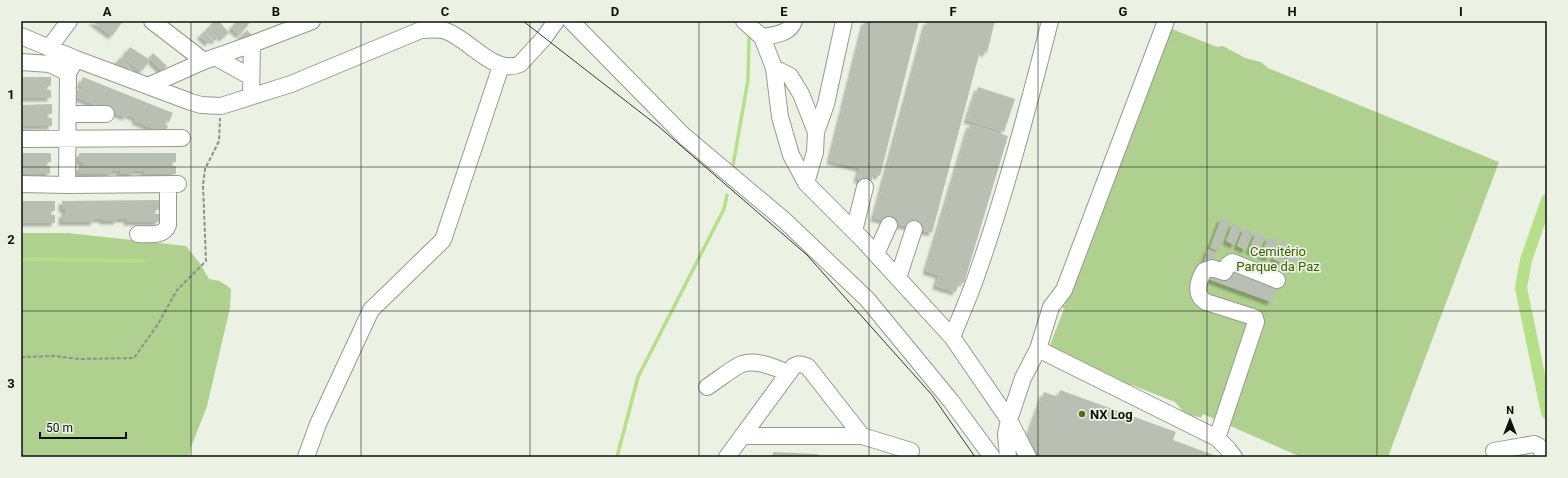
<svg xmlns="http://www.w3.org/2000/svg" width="1568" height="478" font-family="Roboto,sans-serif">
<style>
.green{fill:#b0d08f}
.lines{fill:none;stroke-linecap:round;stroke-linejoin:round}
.stream{stroke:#b5df89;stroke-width:3.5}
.canal{stroke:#b5df89;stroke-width:12}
.building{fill:#b9c0b3;filter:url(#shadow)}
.minor-casing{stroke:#949b8e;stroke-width:18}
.path{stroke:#8d9288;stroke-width:2;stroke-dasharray:4 2;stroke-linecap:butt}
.minor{stroke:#fff;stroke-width:16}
.tram{stroke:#373b34;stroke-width:1}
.grid{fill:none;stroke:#0d100b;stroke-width:1;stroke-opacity:0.55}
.poi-dot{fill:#4e6e24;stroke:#ebf2e4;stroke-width:1.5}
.labels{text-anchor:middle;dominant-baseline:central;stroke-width:3.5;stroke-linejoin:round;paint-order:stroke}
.park-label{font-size:13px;fill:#3d6000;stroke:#ebf2e4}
.poi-label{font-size:13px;font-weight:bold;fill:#0d100b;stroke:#ebf2e4;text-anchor:start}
.neatline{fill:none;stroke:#0d100b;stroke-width:1.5}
.grid-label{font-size:13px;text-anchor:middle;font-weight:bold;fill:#0d100b}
</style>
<defs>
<filter id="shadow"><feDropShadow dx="-3.5" dy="3.5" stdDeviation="1" flood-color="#0004"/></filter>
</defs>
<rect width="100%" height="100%" fill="#ebf2e4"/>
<path class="green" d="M1172,29L1217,47L1223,46L1245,58L1261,62L1268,68L1499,162L1388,457H1301L1203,414L1201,417L1187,416L1175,402L1132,385L1126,387L1117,378L1048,350L1064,309L1061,305H1065Z
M21,233H68L186,246L201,265L209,279L220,281L231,289L230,308L207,406L190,450L189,457H21Z"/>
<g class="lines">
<path class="stream" d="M732,171L748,80L749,37
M21,259L144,261
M617,457L638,377L724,209L727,195"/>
<path class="canal" d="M1547,200L1526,260L1521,288L1547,413"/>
</g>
<path class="building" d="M92,21H123L112,36Z
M215,21H219L229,33L222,38L210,25Z
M237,21H251L240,35L231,28Z
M865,21H919L880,176L873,174L871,183L857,179L860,168L830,161Z
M927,21H995L987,53L980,51L932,233L874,218Z
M210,27L218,38L214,41L205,30Z
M247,30L253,36L247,42L241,36Z
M204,32L212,39L208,43L200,35Z
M130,47L150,60L142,71L122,58Z
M153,53L167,66L162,71L149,58Z
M120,58L130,67L124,74L114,65Z
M21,77H51V86H47V90H51V98H21Z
M83,77L173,113L169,122L165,120L164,124L168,126L165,133L135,121L136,118L127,114L126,117L113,112L114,109L107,106L105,109L75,96L78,89L82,90L83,86L80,85Z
M978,87L1015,99L1004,132L967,120Z
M52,104V114H47V118H52V126H21V105Z
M970,124L1008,136L964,283L959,282L956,292L936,286L939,275L926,271Z
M21,153H51V162H46V166H50V174H21Z
M79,153H176V162H172V166H176V174H144V171H134V174H120V171H112V174H79V166H83V162H79Z
M159,200V210H154V214H159V222H127V219H117V221H103V219H94V222H62V214H65V209H62V201Z
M21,201H55V211H51V215H55V223H23V220H21Z
M1221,218L1230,222L1218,251L1210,248Z
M1233,223L1242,227L1234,245L1226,241Z
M1244,228L1253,232L1245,250L1237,246Z
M1256,232L1265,236L1257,254L1249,250Z
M1268,237L1277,240L1269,258L1261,255Z
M1280,241L1289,244L1281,263L1273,259Z
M1292,248L1301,252L1293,269L1284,266Z
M1208,249L1217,253L1213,264L1204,262Z
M1234,267L1279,283L1271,302L1208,279L1211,271L1230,278Z
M1060,390L1176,432L1173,440L1219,457H1043L1027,439L1044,392L1058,397Z
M773,452L818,454V457H773Z"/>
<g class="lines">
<defs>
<path id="minor" d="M152,21L204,61
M571,21L684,136L784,220L867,299L951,401L992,457
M744,21L762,37L774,68L780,117L791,155L806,183L862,239L952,337L1009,420L1028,457
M21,36L76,59L148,86L204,61L252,44L312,21
M762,37C773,35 790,34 794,21
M49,48L69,21
M215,57L251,77
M21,62L50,64L68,73
M774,68L790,76L801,94L816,132L815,152L806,183
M148,86L191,102L201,105L221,106L291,84L421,30C429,30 438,28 446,31C469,39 495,76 520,64L544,38L556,21
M251,96L252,44
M68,114H106
M816,132L826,104L844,21
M21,139L182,138
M21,184L67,185L68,73L76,59
M67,185L178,184
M854,231L865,187
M138,234C149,234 164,237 168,225V185
M876,254L889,225
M898,278L914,229
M952,337C960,318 968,299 975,280C1005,195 1028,108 1050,21
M1038,349L1217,438L1228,449L1234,457
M707,387C717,381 732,368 742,364C757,359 775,368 789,373
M862,436L911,451
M1217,438L1256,322L1255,318L1250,316L1206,302C1194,295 1198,281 1204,271L1212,268L1224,272L1228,265L1232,262L1277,280
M1494,451L1534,444C1541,446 1542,451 1543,457
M306,457L318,424L371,310L443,240L501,66
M727,457L793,367C799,363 802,364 808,367L862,436H742
M1008,457L1006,434L1009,420L1023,378L1038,349L1051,307L1064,290L1166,21"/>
</defs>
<use href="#minor" class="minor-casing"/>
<path class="path" d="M21,357L54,356L80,359L134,358L158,324L177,290L206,261L203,185L205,169L219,141L220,118"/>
<use href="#minor" class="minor"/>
<path class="tram" d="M523,21L658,126L807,255L932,395L975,457"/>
</g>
<path class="grid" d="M191,21V457M361,21V457M530,21V457M699,21V457M869,21V457M1038,21V457M1207,21V457M1377,21V457M21,167H1547M21,311H1547"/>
<circle class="poi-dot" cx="1082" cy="414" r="4"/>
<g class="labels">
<g class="park-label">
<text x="1278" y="251">Cemitério<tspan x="1278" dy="15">Parque da Paz</tspan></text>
</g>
<g class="poi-label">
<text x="1090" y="414">NX Log</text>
</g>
</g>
<rect width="1568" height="478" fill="none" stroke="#ebf2e4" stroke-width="44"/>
<g transform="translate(1510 420)" stroke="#ebf2e4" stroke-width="3" paint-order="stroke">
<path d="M0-3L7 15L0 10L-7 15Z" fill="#0d100b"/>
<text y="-6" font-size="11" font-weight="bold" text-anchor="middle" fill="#0d100b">N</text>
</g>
<path d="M40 432v6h86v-6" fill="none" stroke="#0d100b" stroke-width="2"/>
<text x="46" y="432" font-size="12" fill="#0d100b" stroke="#ebf2e4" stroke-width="3" paint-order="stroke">50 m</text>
<rect x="22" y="22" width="1524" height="434" class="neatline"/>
<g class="grid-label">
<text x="107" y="16">A</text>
<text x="276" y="16">B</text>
<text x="445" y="16">C</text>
<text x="615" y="16">D</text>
<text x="784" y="16">E</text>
<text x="953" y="16">F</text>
<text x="1123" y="16">G</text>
<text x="1292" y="16">H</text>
<text x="1461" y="16">I</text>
<text x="11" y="99">1</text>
<text x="11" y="244">2</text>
<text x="11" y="388">3</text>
</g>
</svg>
